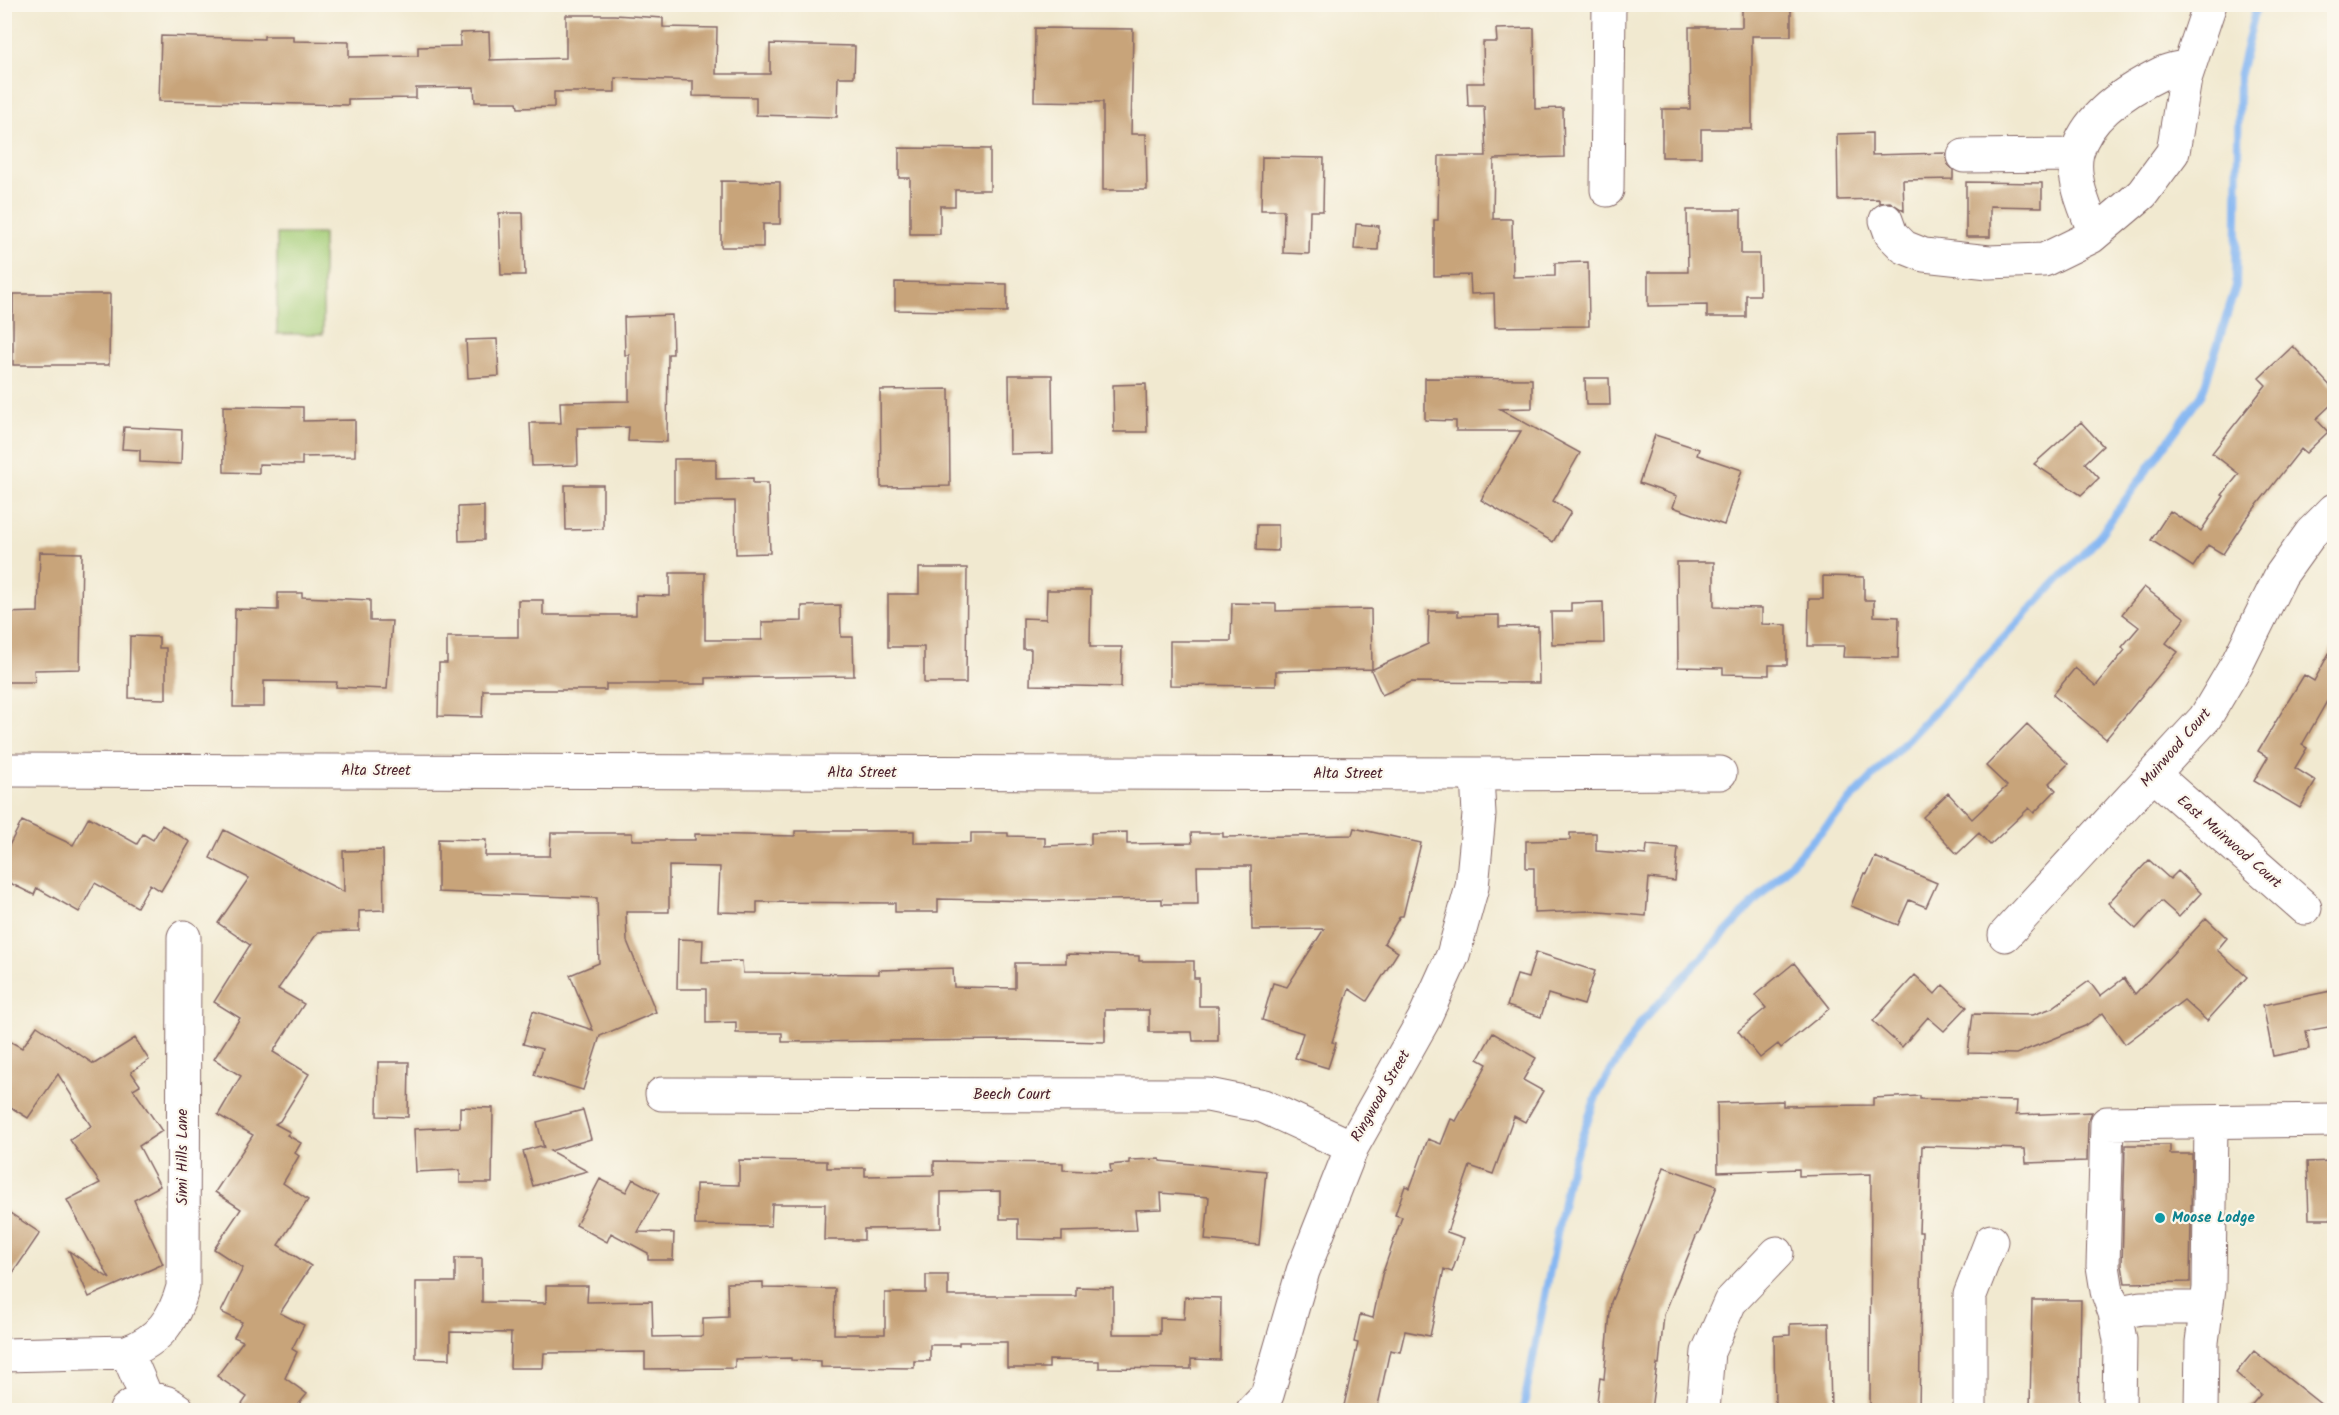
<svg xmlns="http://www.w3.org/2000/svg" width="2339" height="1415" font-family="Kalam,sans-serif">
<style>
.green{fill:#a4cd78;stroke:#777652;stroke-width:1.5}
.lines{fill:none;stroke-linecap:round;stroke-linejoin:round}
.stream{stroke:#86b7f2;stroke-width:8}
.building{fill:#c8a47a}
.minor-casing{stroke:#846665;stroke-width:35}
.minor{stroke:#fff;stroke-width:33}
.culture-dot{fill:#0f9aa8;stroke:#fbf7ec;stroke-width:2}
.labels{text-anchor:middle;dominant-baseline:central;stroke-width:4.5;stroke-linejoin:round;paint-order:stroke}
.street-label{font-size:15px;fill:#4a1f2b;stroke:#fbf7ec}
.culture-label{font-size:15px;font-weight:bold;fill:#0d838f;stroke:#fbf7ec;text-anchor:start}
</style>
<rect width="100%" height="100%" fill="#fbf7ec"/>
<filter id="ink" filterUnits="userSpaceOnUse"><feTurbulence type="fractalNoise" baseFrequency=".0167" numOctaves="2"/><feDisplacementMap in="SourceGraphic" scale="12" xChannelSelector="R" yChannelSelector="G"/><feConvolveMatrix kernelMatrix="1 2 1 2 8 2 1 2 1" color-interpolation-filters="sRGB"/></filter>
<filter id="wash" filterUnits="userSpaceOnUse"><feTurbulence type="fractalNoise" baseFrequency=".008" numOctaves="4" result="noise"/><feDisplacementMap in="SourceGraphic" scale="24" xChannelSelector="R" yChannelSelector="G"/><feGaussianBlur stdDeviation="1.35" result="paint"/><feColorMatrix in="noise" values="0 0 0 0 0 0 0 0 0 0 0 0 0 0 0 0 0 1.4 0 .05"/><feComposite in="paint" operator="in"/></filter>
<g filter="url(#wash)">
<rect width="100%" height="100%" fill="#f1e9d0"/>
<path class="green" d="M277,234H323V334H277Z"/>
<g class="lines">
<path class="stream" d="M1523,1410L1568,1176L1597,1094L1641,1022L2097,539L2202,394L2236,286L2239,77L2257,4"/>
</g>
<g id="blocks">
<path class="building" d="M1742,4H1791V36H1752V129H1701V157H1662V109H1690L1689,27H1742Z
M566,15H614L663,18V27L717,28L716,74H770V44L855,46L854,77H838L837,117L756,115V97L693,96V81L615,78V92H554V107L518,108L517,102H475L474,87L416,88V98L348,99V105L159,101L161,36L264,39V36H293V41L349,42V57L418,56V47L460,46V33L489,32L490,60L566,58Z
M1035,28L1133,29L1131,134H1146L1147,190H1103V102L1034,101Z
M1534,28L1535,109L1563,108L1564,157L1494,159L1493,219H1512L1513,277L1555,276V263L1588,262L1589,326L1495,327L1494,293L1471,294L1470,275L1434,276V220H1438L1439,156H1486L1484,106H1468L1467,83H1484L1483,42H1497L1496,29Z
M1872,133V155L1946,153L1948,165L1953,170V179L1903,180L1904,211L1890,202L1879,203V199L1838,200L1837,134Z
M899,148L990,149V190H955V206H940V234H910V178H899Z
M1262,157L1324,158L1323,211H1310L1309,254L1283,253L1284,210H1261Z
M721,181L780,182V224H763V247H721Z
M1966,182L2042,183V207L1990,206V237H1966Z
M1687,210H1741V254H1759L1760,295H1746V317H1707V305L1648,306V272H1688Z
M499,213H523L525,275H501Z
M1356,224L1379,226L1378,250L1354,249Z
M895,282L1007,284V312L895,310Z
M13,294H110L109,365H13Z
M672,315L673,354H668L667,442L628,441L629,427L577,428L578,465L532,466L530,423H561L560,402L629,401V355H625L624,317Z
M497,339L499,376L468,378L466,340Z
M2293,346L2334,390V402L2316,419L2328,432L2306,453L2301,449L2246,519L2223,554L2208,545L2193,567L2151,540L2170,511L2201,531L2224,496L2222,495L2239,474L2212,453L2266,385L2259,378Z
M1009,375H1052L1053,453L1010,454Z
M1425,378L1532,379V408L1500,409L1580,453L1553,501L1571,512L1553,542L1481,500L1521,431H1456V421L1425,420Z
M1585,378H1609L1610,405H1586Z
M1146,384L1147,432H1114L1113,385Z
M949,389L950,486L881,487L880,390Z
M223,406L303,407V421L355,420V456L302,457V465L259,464V473L224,472Z
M2081,422L2103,446L2085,463L2099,478L2081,495L2034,464Z
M124,427L182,430L181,464L140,462V450L122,449Z
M1655,435L1699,449L1697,455L1742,470L1724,525L1673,507L1677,496L1639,483Z
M674,459H716V479L753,478V483H768L770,553L736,554L735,501L674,502Z
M565,485H603V529L566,530Z
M484,506V540L459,541L458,507Z
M1257,525H1278V551L1256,550Z
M40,552L82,553L80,669L34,670L35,682H4V613L38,612Z
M1677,562H1714V607L1762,608V624L1787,625V665H1769V675L1723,674V668L1678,667Z
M919,568H967L966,683H924V647H888V594H919Z
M670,573H705V640H762V622L802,621V606L840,605L841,637H853L854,676L706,678V684H606V690H483L482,717L438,716L439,663H447V637H518V600H543V615H636V595L670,596Z
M1823,576L1864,577V600H1874V616L1899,617L1898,658L1843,657L1844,646H1808L1809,599H1823Z
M2144,587L2185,618L2166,643L2178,652L2106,739L2053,695L2075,668L2096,686L2125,650L2122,647L2139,627L2122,614Z
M1047,590H1091L1090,647H1122L1121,687L1030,685L1031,649H1023V618L1046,619Z
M278,593H302V597L370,600V621H392L387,689L336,687L337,682L264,681V707H233L235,609L278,610Z
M1603,602L1604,643L1552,644L1551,612H1571V603Z
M1232,603L1276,604V611L1371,609L1372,669L1276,671V686L1170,685V641H1231Z
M1429,611H1458V616L1499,615V627L1538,626L1539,683L1411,682L1382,695L1371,670L1428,644Z
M130,636L159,637V648H166V699L129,698Z
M2334,644V689L2302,745L2307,748L2295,768L2316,781L2300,808L2254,781L2268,757L2258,751L2304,675L2314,681Z
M2027,724L2068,764L2049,783L2056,790L2034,813L2029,808L1990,845L1979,833L1957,854L1923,817L1948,793L1972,819L2007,786L1986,766Z
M89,817L137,844L143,834L153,840L162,825L190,842L161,891L150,884L137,907L95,883L79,912L37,888L34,895L4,880V855L22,821L73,845Z
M1354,828L1421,843L1403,916H1400L1384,943L1398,952L1367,1001L1349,989L1332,1042L1336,1043L1328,1068L1295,1058L1303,1033L1262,1020L1273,983L1287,987L1324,929L1252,930L1251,866H1197L1198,904H1162V899L1044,901L938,899V912H895V903L757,902V913L718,912L720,867L669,866V912H626L627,941L656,1012L600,1036L583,1090L534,1075L542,1049L523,1044L533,1011L593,1030L570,975L599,963L597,898L438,892V839L486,840L485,856H550L551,833H632V840H695V834L795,836V831H914V843H971V833H1008V836L1045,837V846L1091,844V833L1127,832V844L1192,843L1191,833H1223V837L1352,835Z
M224,830L344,892L343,851L383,850L384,910L359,911V931L318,932L278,989L304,1004L273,1052L309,1074L280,1121L275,1124L290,1132L287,1135L301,1143L295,1153L299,1156L283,1183L308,1200L278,1245L311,1266L280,1313L304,1325L292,1349L297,1352L285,1378L307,1394L294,1410H238L247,1397L217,1376L243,1341L234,1337L242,1322L221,1312L243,1268L214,1249L241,1209L215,1192L253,1135L218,1115L241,1076L214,1059L240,1018L214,1002L250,945L218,923L249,878L210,858Z
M1570,833H1596V851L1646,855L1647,845L1678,848L1675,881L1649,878L1646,916L1589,911L1534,913V868H1526V841L1570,840Z
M1875,857L1937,883L1926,907L1909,900L1898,925L1851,906L1864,873L1867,874Z
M2149,860L2170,879L2178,871L2201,893L2179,917L2161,901L2136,929L2108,903Z
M2206,918L2227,938L2217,950L2247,977L2207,1021L2184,1000L2125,1044L2103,1013L2085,1026L2016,1054L1968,1053L1973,1014L2033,1015L2052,1008L2089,981L2100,996L2124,978L2135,994Z
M678,939L703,940L702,962L742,961L743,973L879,974V970L953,968L954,987L1015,988V963H1066V954L1139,956V961H1194V978H1199V1006H1218V1041H1193L1192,1032H1149V1010H1105V1042L1015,1040L782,1042V1033H736V1022L706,1023V989H677Z
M1536,952L1595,971L1584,1005L1548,994L1541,1017L1507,1006L1517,975L1528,978Z
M1794,963L1830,1008L1781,1048L1778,1044L1760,1058L1738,1031L1766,1008L1755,995Z
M1915,975L1935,994L1943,985L1967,1007L1944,1031L1928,1017L1902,1047L1873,1021Z
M2331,991L2334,1026L2306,1031L2309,1049L2273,1056L2263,1005Z
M37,1026L94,1064L135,1038L149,1060L131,1072L140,1085L133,1089L162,1131L139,1146L160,1186L134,1200L163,1264L89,1297L69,1251L110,1279L67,1200L100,1183L70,1140L91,1126L58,1074L28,1118L4,1103V1038L22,1048Z
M1493,1033L1536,1058L1523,1080L1543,1091L1525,1122L1514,1116L1493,1174L1470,1166L1447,1232L1464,1238L1452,1272L1444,1269L1430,1336L1405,1331L1400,1352L1390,1350L1377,1410H1343L1358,1343L1354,1342L1360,1315L1373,1318L1382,1275L1402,1217L1395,1215L1405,1186L1410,1188L1428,1139L1441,1144L1451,1119L1456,1121L1487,1064L1478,1059Z
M378,1062H409L408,1117L377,1116Z
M1920,1096V1099L2017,1101L2016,1115L2092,1112L2088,1122L2087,1161L2026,1163L2025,1149L1922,1146L1919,1232H1922L1919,1410H1870L1871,1174L1799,1176V1169L1718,1172L1717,1103L1783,1101V1106L1873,1105V1098Z
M460,1107L493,1108L492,1183H460V1170L416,1172L414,1129L460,1127Z
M583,1110L591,1139L550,1151L587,1171L533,1186L523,1151L540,1146L544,1148L537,1122Z
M2125,1145H2170V1154H2192L2190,1282L2125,1283L2122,1265Z
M1160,1159V1161L1266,1171L1259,1245L1205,1240L1209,1197L1161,1193L1162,1209L1135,1210L1137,1230L1062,1232V1240L1018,1239V1219H1000V1191L941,1192V1228L864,1229V1240H824L825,1204H772L771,1226L695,1225L696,1184L739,1185V1160L827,1161V1168H865V1176L934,1175V1161L1063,1163V1170L1111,1172L1110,1165L1129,1163V1160Z
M2334,1161V1219H2309L2307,1162Z
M1664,1167L1717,1186L1699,1234H1697L1664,1315L1659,1364H1657L1651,1410H1596L1600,1378L1604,1379L1611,1302L1639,1234Z
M600,1179L626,1192L633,1179L659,1193L638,1232L674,1233L673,1260H648V1253L611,1233L607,1242L576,1225Z
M4,1209L40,1233L4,1286Z
M455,1258H482V1302L546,1303V1286H588L587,1302L652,1301L653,1337L703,1336V1318L728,1317L727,1283L763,1282V1288L835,1289L834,1334H885V1293H926V1275H948V1296H1076V1287L1113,1288V1334H1160V1318L1184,1319L1185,1297L1221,1298L1220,1360L1191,1359V1369L1099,1368V1361L1049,1360V1368H1007V1342H959V1345H930V1361H914V1368L821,1367V1361L791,1360V1358L735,1359V1368L645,1369V1352L544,1353L543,1368H510L511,1333L450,1332V1359L416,1358V1282H455Z
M2032,1300H2081L2079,1410H2030Z
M1829,1323L1831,1410H1775L1774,1336L1790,1335V1324Z
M2254,1351L2328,1410H2247L2261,1394L2236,1373Z"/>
</g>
</g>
<g filter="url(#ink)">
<use href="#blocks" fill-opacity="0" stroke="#846665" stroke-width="1.5"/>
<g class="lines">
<defs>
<path id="minor" d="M1964,156L2076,155
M1607,190L1609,4
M1886,220L1891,234L1904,247L1924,255L1989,262L2044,260L2091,237L2142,194L2173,152L2185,79L2210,4
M2095,233C2086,211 2071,178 2077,153C2087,115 2129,89 2162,73C2170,69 2181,68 2189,66
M4,770L1477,774L1720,773
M2154,775L2305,908
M2005,935L2205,718L2237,664L2281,575L2311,533L2334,510
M662,1094L1208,1095L1263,1106L1352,1147
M2115,1313L2141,1308H2205
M127,1352C159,1340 174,1320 183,1287L184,937
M4,1355L127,1352L147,1399
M126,1410C142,1396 161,1396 178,1410
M1253,1410L1267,1395L1303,1271L1352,1147L1424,1019L1453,955L1472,887L1479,815L1477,774
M1703,1410L1708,1352L1730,1302L1777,1253
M1970,1410V1295L1991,1241
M2119,1410L2120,1340L2115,1313L2107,1291L2103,1266L2107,1123L2334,1120
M2201,1410L2202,1342L2209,1288L2211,1122"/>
</defs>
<use href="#minor" class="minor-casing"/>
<use href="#minor" class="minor"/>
</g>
</g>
<circle class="culture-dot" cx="2160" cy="1218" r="6"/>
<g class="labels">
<g class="street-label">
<text transform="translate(2176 748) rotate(-49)">Muirwood Court</text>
<text x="376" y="771">Alta Street</text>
<text x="862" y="773">Alta Street</text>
<text x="1348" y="774">Alta Street</text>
<text transform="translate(2229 842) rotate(41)">East Muirwood Court</text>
<text x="1012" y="1095">Beech Court</text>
<text transform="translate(1381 1096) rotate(-60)">Ringwood Street</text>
<text transform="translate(183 1157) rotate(-90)">Simi Hills Lane</text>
</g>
<g class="culture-label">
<text x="2172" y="1218">Moose Lodge</text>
</g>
</g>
<rect width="2339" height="1415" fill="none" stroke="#fbf7ec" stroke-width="24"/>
</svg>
